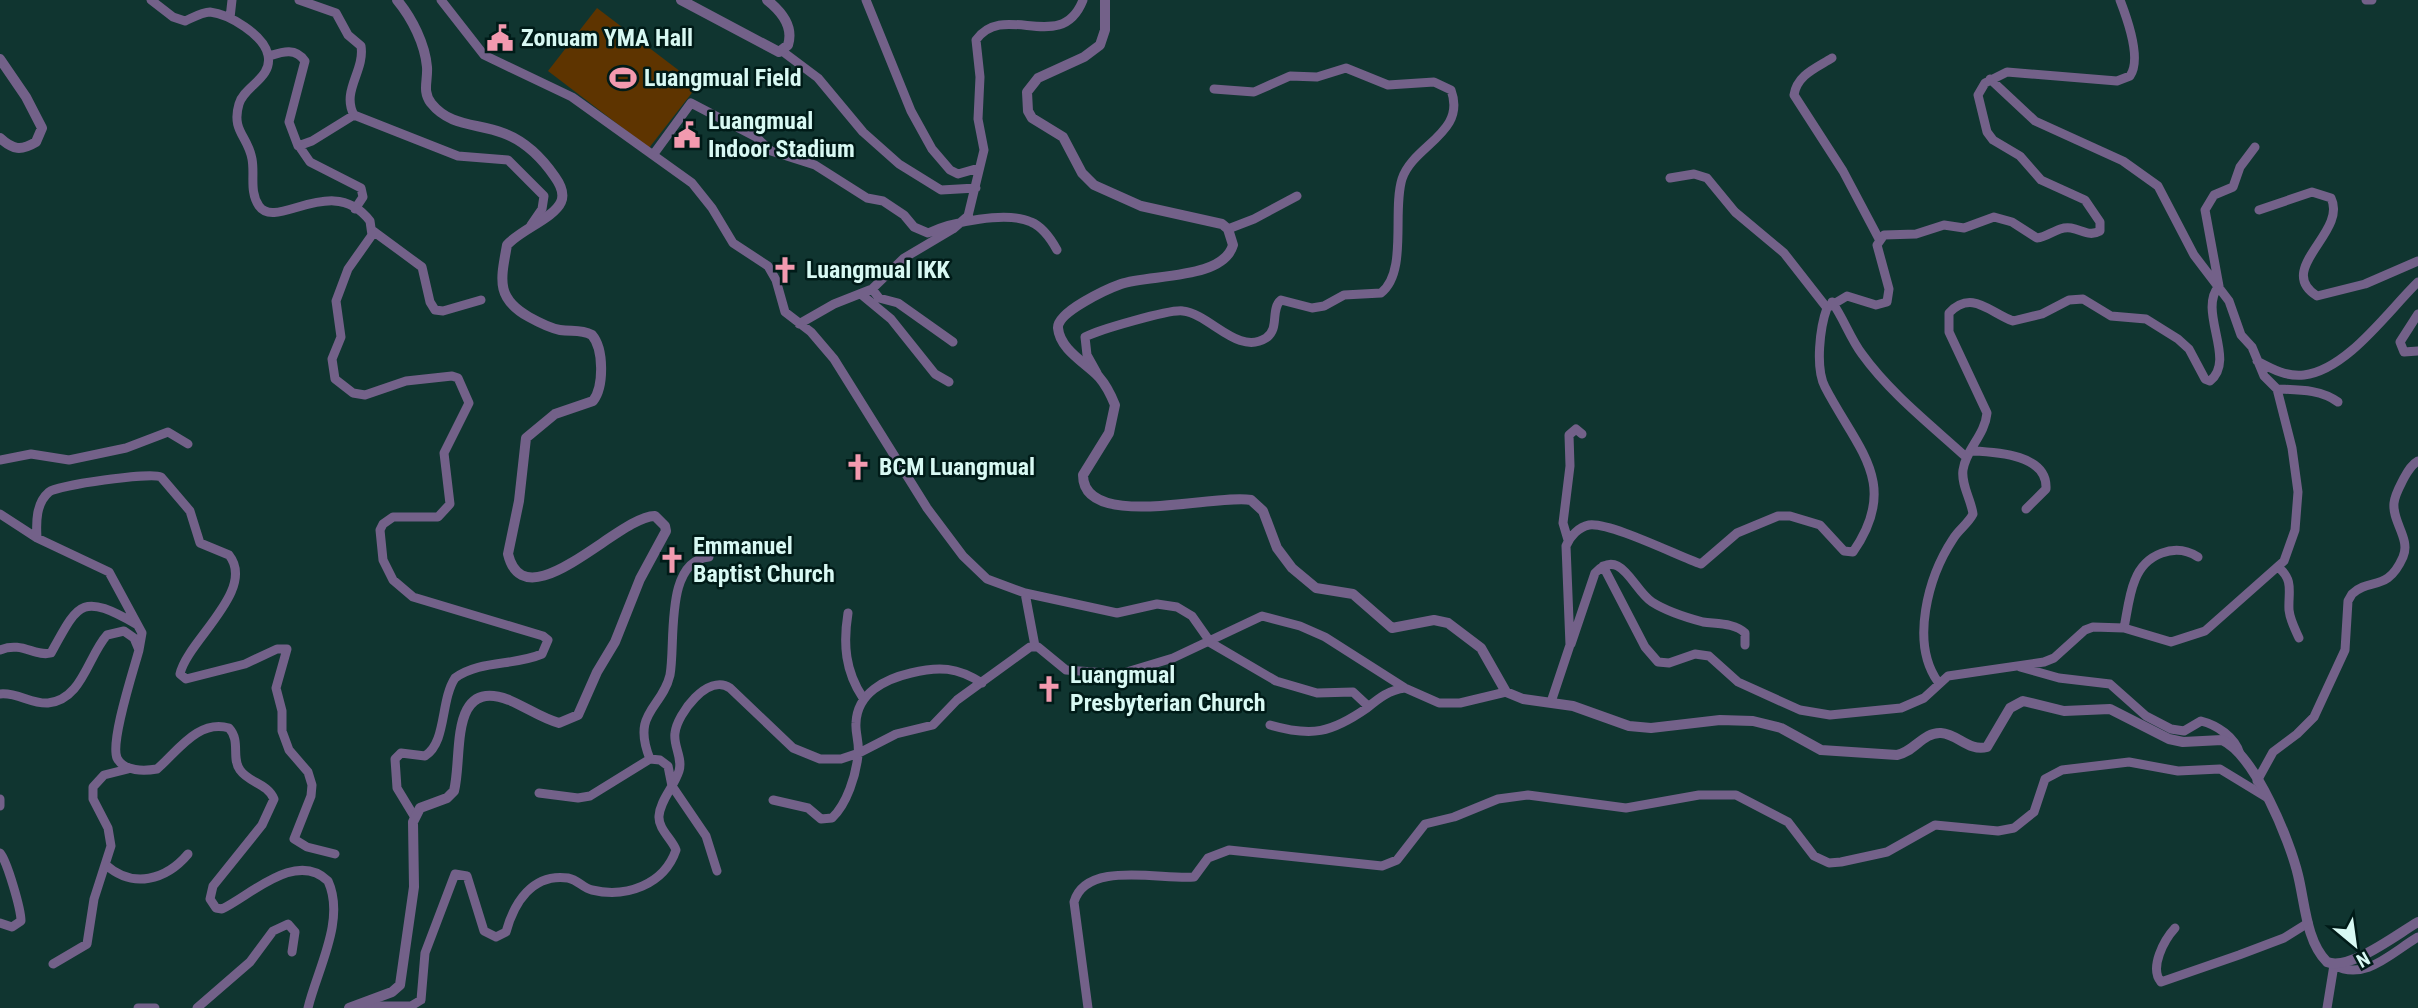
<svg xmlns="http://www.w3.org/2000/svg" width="2418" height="1008" font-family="'Roboto Condensed',sans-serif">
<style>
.green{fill:#5e3400}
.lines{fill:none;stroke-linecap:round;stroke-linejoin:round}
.minor{stroke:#736189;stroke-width:9}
.tertiary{stroke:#736189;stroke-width:10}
.labels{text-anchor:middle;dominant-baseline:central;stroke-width:5;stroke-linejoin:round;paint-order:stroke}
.poi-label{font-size:24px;font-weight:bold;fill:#d8f9f3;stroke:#001b18;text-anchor:start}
</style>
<rect width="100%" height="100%" fill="#103530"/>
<path class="green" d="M597,8L698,85L649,148L548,71Z"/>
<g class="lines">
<path class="minor" d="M151,0L173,17L185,21C192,18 202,12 210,12C229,14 264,35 268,55C273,78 244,86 239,104C231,131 248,136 252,159C255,175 249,191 259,206C276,231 333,172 370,221L372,235L348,269L336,301L341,337L332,359L335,379L353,393L365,395L406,381L452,376L458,378L469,403L444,453L450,504L438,517H393L383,524L380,530L383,560L393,580L413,597L543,636L548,640L542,654C514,666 480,660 455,678C440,701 447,742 425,756L401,753L395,759L397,788L414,816
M299,0L336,13L348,35L361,46C365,71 341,91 354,115L458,156L508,160L544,196L542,209L531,225
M441,0L484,55L572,97L692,183L712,208L733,243L768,266L776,280L785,312L811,332L834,359L927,508L963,556L987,579L1025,593L1035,646
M866,0L911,111L932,149L950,170L958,174L979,168
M2366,0H2372
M230,18L232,0
M782,51L818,78L863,132L899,164L941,190L976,188
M269,56C282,52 295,47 305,61L289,122L298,146L312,141L354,115
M1832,58C1816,68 1797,75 1794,95L1843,171L1879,239
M299,146L310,162L361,188L363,197L355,209
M653,155L691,103L756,137L771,151L815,165L867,198L883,201L904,215L914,227L928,233C951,222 1007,211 1031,222C1043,227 1051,239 1057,250
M1670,178L1694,174L1707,178L1735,212L1784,253L1827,308
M2259,210L2312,192L2331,198C2348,232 2274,269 2317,296L2365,284L2418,261
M1228,229L1254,219L1297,196
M373,231L422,267L430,302L435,310L443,311L481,300
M872,289L879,298L898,303L953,342
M862,295L891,319L935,374L949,382
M1832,302C1844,319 1850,338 1862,354C1890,393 1931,425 1966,457
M2418,314L2400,342L2404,352L2418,351
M799,324L834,304L872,289L904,258L953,229L968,216L984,150L978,119L980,77L976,40C1004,0 1061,56 1083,0
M2257,361C2272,369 2286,377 2304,375C2347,370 2388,311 2418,282
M1097,373L1087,355L1085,337C1098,330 1170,309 1183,311C1210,314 1238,356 1266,338C1280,329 1270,309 1281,300L1312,308L1324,306L1344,295L1381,293C1408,272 1392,211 1402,179C1413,145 1467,133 1451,90L1434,82L1388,85L1346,68L1317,77L1290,76L1254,92L1214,89
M2277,389C2298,390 2320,389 2338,402
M1972,451C1998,452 2048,455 2046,489L2026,509
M0,460L31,454L69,460L126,448L168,432L188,444
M0,514L37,538L109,572L142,633L139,650
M37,538C36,522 36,503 49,492C58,485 150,472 161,477L190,511L200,543L229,555C257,590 187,641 180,674L186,679L245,664L277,649H287L276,688L282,711V731L289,750L308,772L312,785L311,796L294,839L307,847L335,854
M1568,540L1563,523L1570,466L1569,435L1576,429L1582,434
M1603,566L1645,647L1658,662L1669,663L1695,654L1709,656L1738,682L1800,710L1830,715L1901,708L1924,698L1948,676L2044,662L2054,658L2085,630L2093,627L2124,628L2171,642L2205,631L2284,561L2295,530L2298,492L2292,448L2277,389L2264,376L2252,347L2241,335L2229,301L2194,255L2158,186L2123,161L2035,121L1990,79
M2279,568C2294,580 2288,593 2289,610C2290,620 2295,629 2299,638
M1025,593L1117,613L1157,604L1177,607L1192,616L1211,643L1276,681L1317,693L1353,692L1368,706
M848,613C843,644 845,671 863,698
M2124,628C2127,613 2129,594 2135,580C2145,554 2175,542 2198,557
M1571,644L1595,573C1621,546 1633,590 1652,602C1666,611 1688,618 1703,622C1717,624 1735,623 1745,633V645
M0,650C22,641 35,657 51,653C79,602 81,593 136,624
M2020,667L2059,678L2110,684L2146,716L2171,729L2184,731L2201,721C2217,725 2235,737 2240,754
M1938,682C1910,643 1928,577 1953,539C1958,530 1968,524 1973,514C1971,499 1961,485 1963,470C1966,449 1985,435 1987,413L1949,332V313C1972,289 1990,313 2013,321L2042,314L2069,300L2083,299L2111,316L2146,319L2178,339L2189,349L2205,379L2210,381C2237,360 2197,311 2219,286L2205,210L2214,195L2233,187L2240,167L2255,147
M0,694C17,692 31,704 48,703C82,700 88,656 107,635L124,631L134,638L139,650C134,669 110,741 117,758C124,772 145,771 157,769C177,752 198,719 229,728C241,741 231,758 240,770C249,783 267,783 274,799L262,825L213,886L210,899L216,908L222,909C251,895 296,850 328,881C346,920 317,970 308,1008
M1551,702L1570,645L1566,546C1570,536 1579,527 1589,525C1610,522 1678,556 1701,564L1737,533L1778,516H1790L1820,525L1844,551L1853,552C1901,483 1857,449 1825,387C1815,368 1820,327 1827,308L1847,296L1876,305L1887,302L1889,289L1877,245L1884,235L1916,234L1944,225L1964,228L1994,217L2012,222L2037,238C2049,237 2057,226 2071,228C2083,230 2089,237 2100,231V222L2085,200L2041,180L2020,156L1993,140L1987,132L1978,95L1985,83L2007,72L2117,81L2130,76C2142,59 2127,18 2120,0
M1270,725C1312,737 1331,733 1367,708C1379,698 1389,690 1405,688
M650,759C631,712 662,709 670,675C676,642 664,561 709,557
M2257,781L2273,752L2297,734L2314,717L2345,650L2348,601L2352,594C2370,577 2387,593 2403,557C2411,539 2392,522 2394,503C2395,494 2400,486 2404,478C2408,471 2411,465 2418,461
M539,793L578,798L590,796L650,759L660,760L668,766L672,786L706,836L717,871
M0,799V806
M773,800L808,808L821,819L832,818C847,804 856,775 858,755C860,744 855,733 856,723C857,693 885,679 911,673C939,666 957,667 982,683
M0,853C7,861 21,909 21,921L12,927L0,923
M106,865C133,889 166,880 188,854
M2175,928C2164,940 2149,968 2161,982L2239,955L2284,938L2308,923
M53,964L87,944L94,899L111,846L108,828L93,799V787L104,775L128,769
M361,1006H411L421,1000L425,953L455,874L467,876L484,931L496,937L506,932C514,903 532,873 568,878C578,880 583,888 592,890C626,898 664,885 676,850C672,839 658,829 659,816C660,800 674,787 679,771C683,758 673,746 675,733C677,714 708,673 730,688L793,748L820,759H841L859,753L896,734L933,725L957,700L1030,647H1038L1066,670L1120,674L1173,658L1262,616L1300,626L1325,637L1405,688L1439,703H1460L1506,692
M138,1008H155
M197,1008L250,962L273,931L288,924L295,932L292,952
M1088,1008L1074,902C1086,860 1161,880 1194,877L1208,858L1229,850L1382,866L1397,860L1425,824L1454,817L1498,799L1528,795L1626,808L1699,795H1736L1788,822L1814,856L1829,863L1841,862L1887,852L1935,825L1998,831L2014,828L2034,812L2045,779L2062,770L2129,762L2178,771L2220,769L2266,797
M2327,1008L2334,965C2365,982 2392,952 2418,937"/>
<path class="tertiary" d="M681,0L779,52L788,45C794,26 781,11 767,0
M1105,0V30L1100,45L1084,57L1038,78L1027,92L1028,111L1032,118L1063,137L1082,173L1094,185L1141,206L1222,224L1228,229L1233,245C1223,280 1150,274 1121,284C1107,289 1057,312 1058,328C1060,350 1086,363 1099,377C1106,385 1111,395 1115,405L1109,433L1083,475C1083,532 1218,493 1251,500L1263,511L1277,548L1292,568L1316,588L1353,594L1392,628L1434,620L1448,623L1481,648L1506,692L1523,699L1573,706L1629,726L1651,728L1720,720L1753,721L1781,728L1821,750L1897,755C1914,752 1923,732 1941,733C1958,734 1969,752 1987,747L2010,708L2023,701L2064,711L2110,709L2169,739L2183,742L2222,740C2255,755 2290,841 2298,875C2305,903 2306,941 2327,962C2350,971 2397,934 2418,922
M0,59L26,97L42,128L36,142C21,151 13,150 0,138
M349,1008L392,992L400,985L414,887L413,822L420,808L447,798L454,791C463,756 448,677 509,700C526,707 541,718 559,723L578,715L597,672L615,642L640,579L666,531L665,526L655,516C620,515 525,624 508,554L519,501L526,438L555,414L593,401C604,387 604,349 592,335C580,329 572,332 560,330C549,328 538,322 529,317C495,298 501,279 507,245C520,230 554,218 561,202C565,193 560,184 555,177C542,158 525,141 503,133C477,123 450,127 431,103C422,91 428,81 427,67C425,44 412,18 397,0"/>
</g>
<defs>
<symbol id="civic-bare" viewBox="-9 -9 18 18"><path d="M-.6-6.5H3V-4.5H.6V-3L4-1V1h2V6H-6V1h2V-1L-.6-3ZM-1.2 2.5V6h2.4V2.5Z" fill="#f29aaf" stroke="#001b18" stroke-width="2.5" paint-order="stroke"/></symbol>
<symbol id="stadium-bare" viewBox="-9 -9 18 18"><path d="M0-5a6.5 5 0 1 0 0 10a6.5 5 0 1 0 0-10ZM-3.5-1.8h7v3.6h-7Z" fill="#f29aaf" stroke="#001b18" stroke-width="2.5" paint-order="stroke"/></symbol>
<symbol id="church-bare" viewBox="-9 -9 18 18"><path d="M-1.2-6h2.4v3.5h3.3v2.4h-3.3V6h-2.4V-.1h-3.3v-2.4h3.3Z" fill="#f29aaf" stroke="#001b18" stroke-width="2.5" paint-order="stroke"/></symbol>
</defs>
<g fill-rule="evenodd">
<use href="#civic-bare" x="481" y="19" width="38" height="38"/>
<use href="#stadium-bare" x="604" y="59" width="38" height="38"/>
<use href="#civic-bare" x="668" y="116" width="38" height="38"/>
<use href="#church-bare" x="766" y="251" width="38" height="38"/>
<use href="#church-bare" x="839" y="448" width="38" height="38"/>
<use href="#church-bare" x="653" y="541" width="38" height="38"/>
<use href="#church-bare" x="1030" y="670" width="38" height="38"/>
</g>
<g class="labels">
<g class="poi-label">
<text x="521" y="38">Zonuam YMA Hall</text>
<text x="644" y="78">Luangmual Field</text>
<text x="708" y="121">Luangmual<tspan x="708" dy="28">Indoor Stadium</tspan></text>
<text x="806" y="270">Luangmual IKK</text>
<text x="879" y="467">BCM Luangmual</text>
<text x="693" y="546">Emmanuel<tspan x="693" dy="28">Baptist Church</tspan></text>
<text x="1070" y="675">Luangmual<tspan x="1070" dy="28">Presbyterian Church</tspan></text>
</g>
</g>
<g transform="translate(2355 945) rotate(151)" stroke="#001b18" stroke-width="5" paint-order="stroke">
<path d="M0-5L12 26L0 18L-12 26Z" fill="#d8f9f3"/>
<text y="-10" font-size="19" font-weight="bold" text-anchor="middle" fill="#d8f9f3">N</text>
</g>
</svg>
